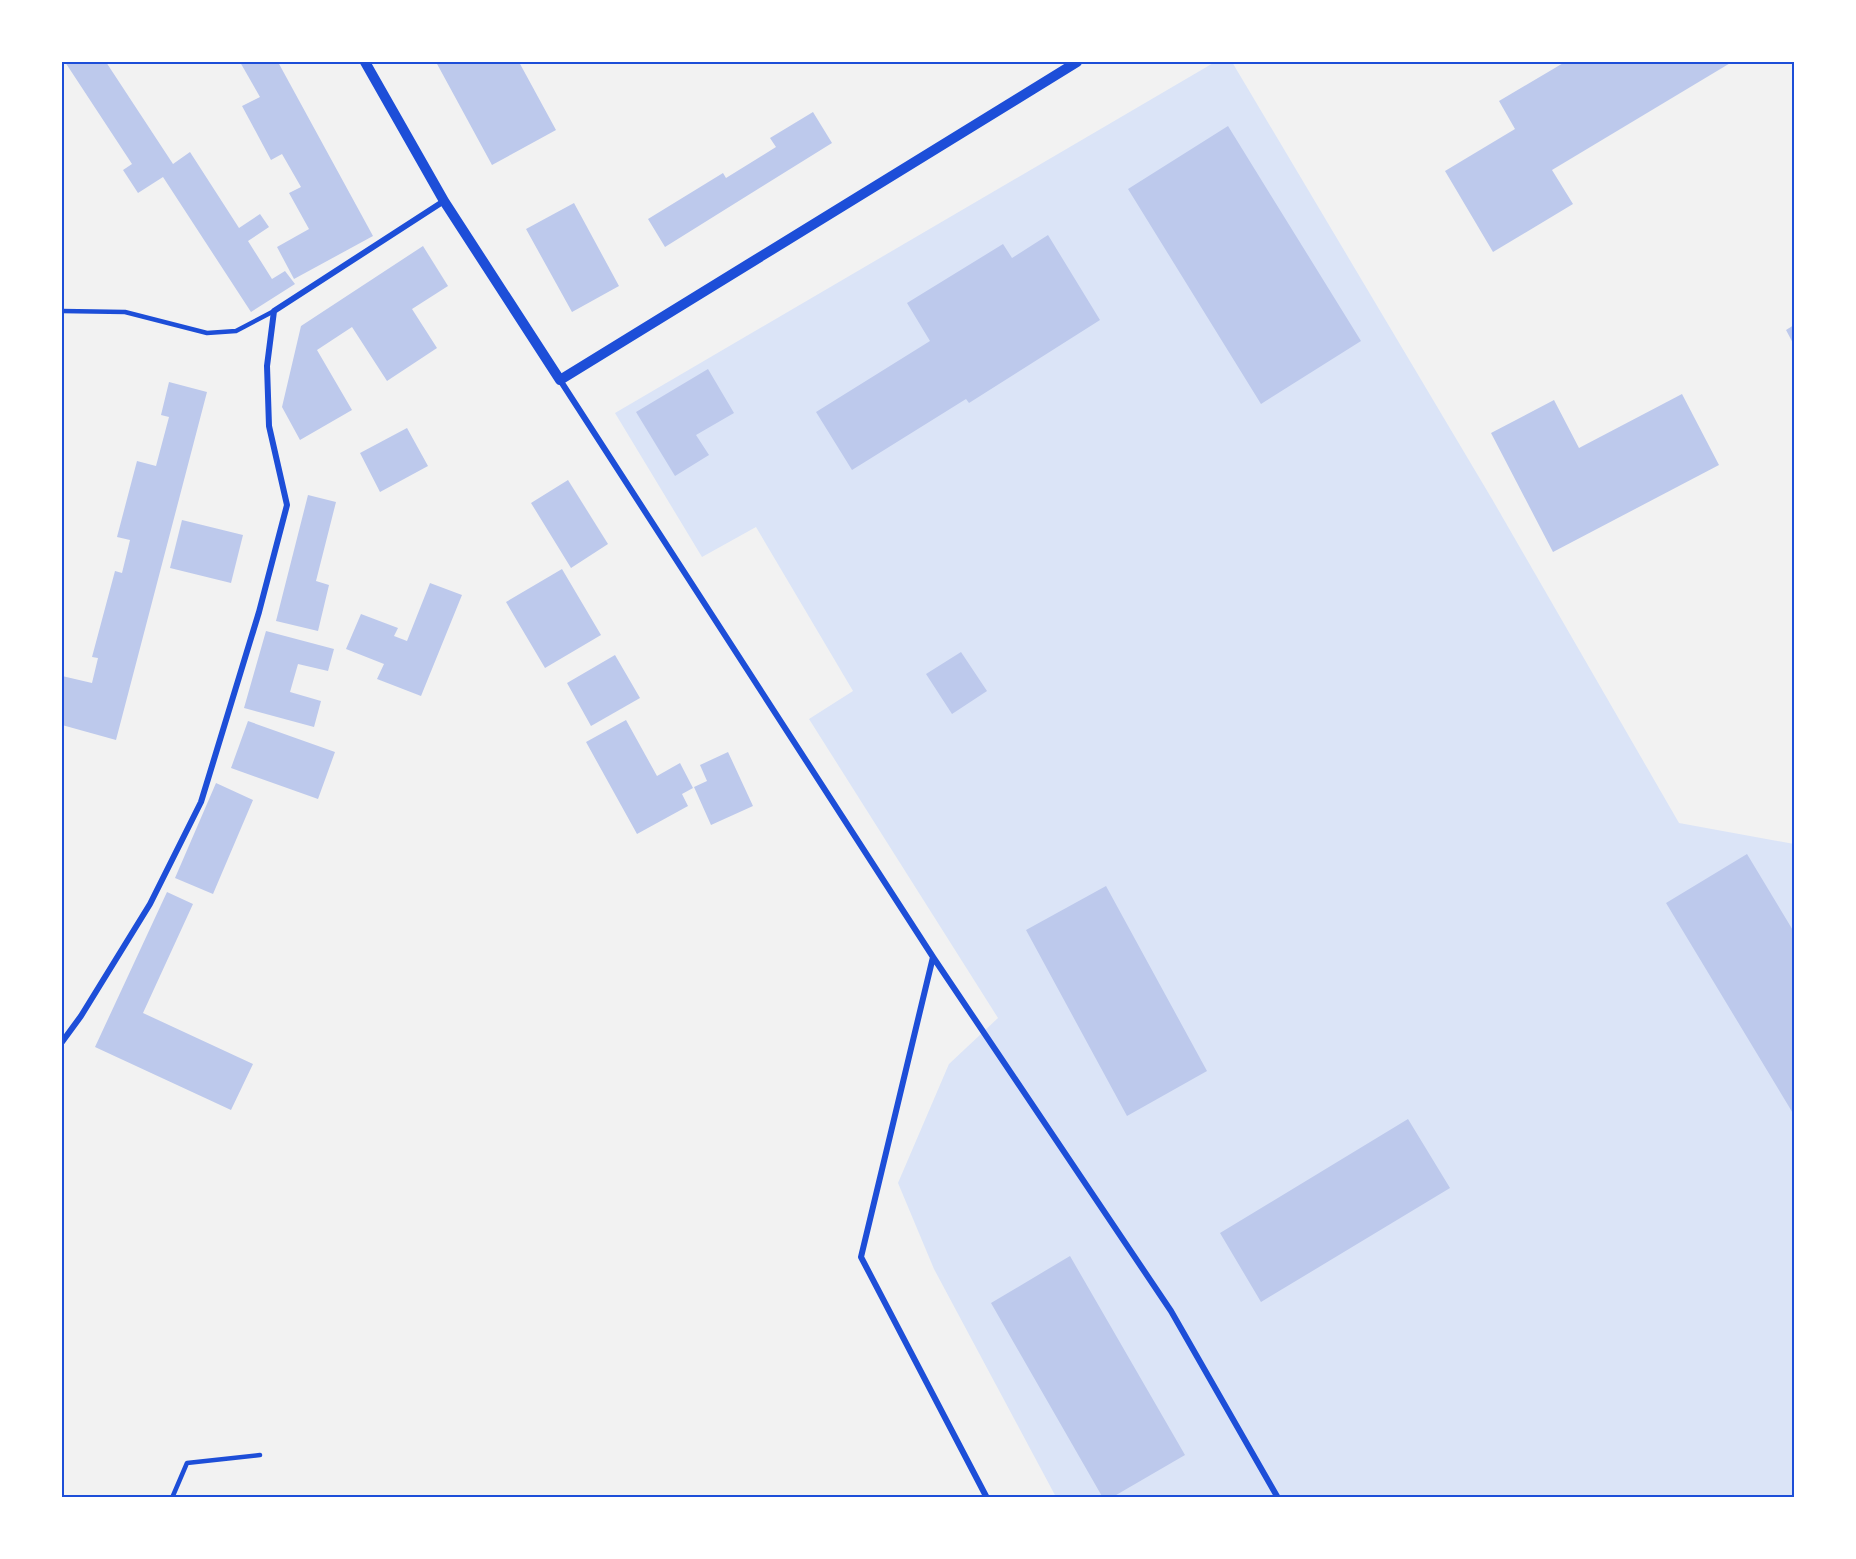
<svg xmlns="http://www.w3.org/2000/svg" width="1856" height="1559" font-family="Quicksand,sans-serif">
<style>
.green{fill:#dbe4f7}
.building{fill:#bdc9ec}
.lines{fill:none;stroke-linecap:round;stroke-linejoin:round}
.service{stroke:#1d4ed8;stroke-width:4.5}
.minor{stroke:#1d4ed8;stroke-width:6}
.tertiary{stroke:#1d4ed8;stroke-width:10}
.neatline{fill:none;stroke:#1d4ed8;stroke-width:2}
</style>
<rect width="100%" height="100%" fill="#f2f2f2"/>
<path class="green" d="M1215,62H1232L1492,499L1679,823L1794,844V1497H1056L934,1269L898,1183L949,1064L998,1018L809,719L853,691L756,527L702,557L615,413Z"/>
<path class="building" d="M65,62H106L173,164L190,152L239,228L260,214L269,227L248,241L272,279L285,271L295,284L251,312L163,177L138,193L123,170L132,164Z
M240,62H278L373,236L294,279L277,247L309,229L289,193L301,187L282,154L271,160L242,106L260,97Z
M436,62H519L556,130L492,165Z
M1565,62H1732L1552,170L1573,204L1493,252L1445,171L1515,129L1499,101Z
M813,112L832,143L665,247L648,219L723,173L726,178L776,147L770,138Z
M1228,126L1361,341L1261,404L1128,189Z
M574,203L619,286L572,312L526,229Z
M1048,235L1100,320L969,403L966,399L852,470L816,412L930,341L907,303L1003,244L1012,258Z
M423,246L448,286L412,309L437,348L387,381L352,327L317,350L352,410L300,440L282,407L301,326Z
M1794,325V345L1786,330Z
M708,369L734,413L696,435L709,455L675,476L636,412Z
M169,382L207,392L116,740L62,725V676L92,683L98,658L92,657L115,571L122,573L130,540L117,537L137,461L156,466L169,417L161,415Z
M1682,394L1719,465L1553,552L1491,433L1554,400L1579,448Z
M407,428L428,466L380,492L360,453Z
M568,480L608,544L571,568L531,503Z
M308,495L336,502L316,581L329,585L318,631L276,621Z
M182,520L243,535L231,583L170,568Z
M562,569L601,635L545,668L506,602Z
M430,583L462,595L421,696L377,679L384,664L346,649L361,614L398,628L394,636L407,641Z
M266,631L334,649L328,671L298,664L290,692L321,701L314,727L244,708Z
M961,652L987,691L952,714L926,674Z
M615,655L640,698L591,726L567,683Z
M626,720L657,776L680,763L693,788L682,794L688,806L637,834L586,742Z
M248,721L335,752L318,799L231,768Z
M728,752L753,806L711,825L694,787L707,781L700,765Z
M216,783L253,800L213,894L175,878Z
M1747,854L1794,932V1115L1666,903Z
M1106,886L1207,1071L1127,1116L1026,930Z
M167,892L193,904L143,1013L253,1064L231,1110L95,1047Z
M1408,1119L1450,1188L1261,1302L1220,1233Z
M1070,1256L1185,1455L1111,1498H1103L991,1303Z"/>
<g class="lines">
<path class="service" d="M62,311L125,312L207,333L236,331L274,311
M172,1498L187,1463L260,1455"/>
<path class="minor" d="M560,380L933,957L861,1257L987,1498
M933,957L1171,1311L1278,1498
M62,1042L81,1016L150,904L201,802L259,612L287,505L269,426L267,366L274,311L444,201"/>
<path class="tertiary" d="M365,62L444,201L560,380L1077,62"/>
</g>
<rect width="1856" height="1559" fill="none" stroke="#ffffff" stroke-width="126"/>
<rect x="63" y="63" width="1730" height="1433" class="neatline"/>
</svg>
